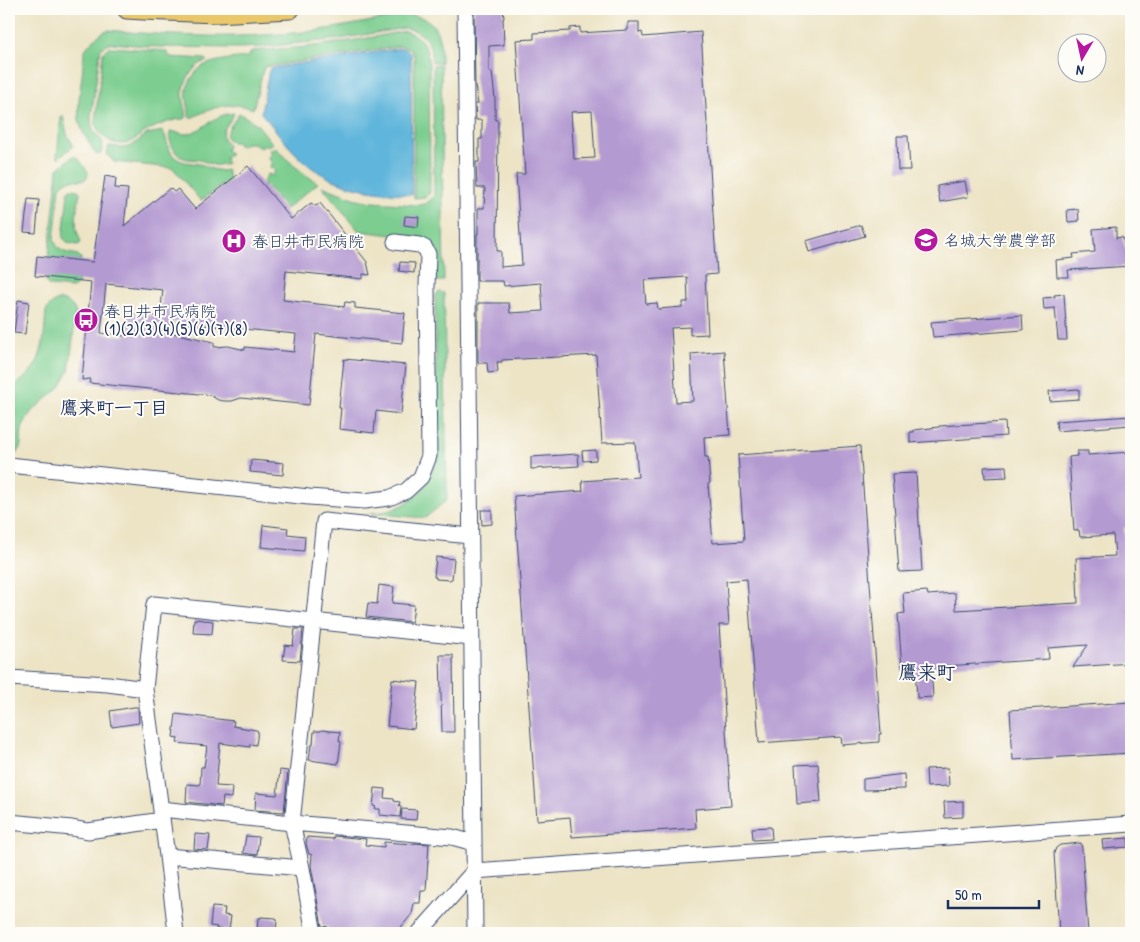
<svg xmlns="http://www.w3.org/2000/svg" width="1140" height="942" font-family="'Patrick Hand','Klee One',sans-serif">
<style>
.green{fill:#7ccd8f;stroke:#4c7e76}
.water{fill:#5fb5db;stroke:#3d729c}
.building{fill:#b39ad1;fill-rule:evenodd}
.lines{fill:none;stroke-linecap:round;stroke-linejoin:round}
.minor-casing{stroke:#3a4a6e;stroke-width:17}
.major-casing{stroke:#3a4a6e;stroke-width:21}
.minor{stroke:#fff;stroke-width:15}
.major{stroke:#eac769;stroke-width:19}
.labels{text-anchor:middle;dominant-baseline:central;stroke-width:4;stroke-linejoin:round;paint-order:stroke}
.poi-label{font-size:16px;fill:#1b2f5e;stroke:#fdfcf7;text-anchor:start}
.neighbourhood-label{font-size:18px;font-weight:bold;fill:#1b2f5e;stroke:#fdfcf7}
.quarter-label{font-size:19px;font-weight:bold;fill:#1b2f5e;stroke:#fdfcf7}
</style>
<rect width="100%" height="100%" fill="#fdfcf7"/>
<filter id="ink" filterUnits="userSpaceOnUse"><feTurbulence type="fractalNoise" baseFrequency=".02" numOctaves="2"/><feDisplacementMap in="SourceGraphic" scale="10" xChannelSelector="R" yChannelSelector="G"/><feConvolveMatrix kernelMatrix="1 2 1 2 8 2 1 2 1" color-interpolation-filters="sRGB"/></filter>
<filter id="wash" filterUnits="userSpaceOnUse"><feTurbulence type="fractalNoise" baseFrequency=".0096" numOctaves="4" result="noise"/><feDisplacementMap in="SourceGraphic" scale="20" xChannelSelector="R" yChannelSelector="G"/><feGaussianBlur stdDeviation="1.12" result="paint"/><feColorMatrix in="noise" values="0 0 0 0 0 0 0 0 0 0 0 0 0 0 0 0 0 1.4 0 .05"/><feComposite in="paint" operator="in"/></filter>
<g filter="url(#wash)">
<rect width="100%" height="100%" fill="#ede4c6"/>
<path class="green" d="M407,15C438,16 441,36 441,63L432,62C432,44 424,30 404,28L340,39L263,47L238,48L159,47L111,43C105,44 101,47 100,53L91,117C91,130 95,133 103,142L101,154H96C89,143 81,132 79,119C77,102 82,82 83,65C84,61 83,53 85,50C88,44 102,31 108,30C176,37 245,39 313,31C344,27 375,20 407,15Z
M405,31C422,37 427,45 429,63L430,192L425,197L414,198V56L412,51L409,48L402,46L264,67L253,109C230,100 212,108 191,118L189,117C190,108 185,98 187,89C189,81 197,68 205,65C216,60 236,58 248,57L252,51L307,47L363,39Z
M108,47H111L166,51L170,57L206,59L207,61C193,64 182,84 183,97C184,104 187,110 186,118C181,120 176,119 171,121C167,122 163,124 160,125C155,127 150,129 145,132C139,135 135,141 128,143C114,147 98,137 95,122L103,54L105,50Z
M433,65H441L444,281H437L434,278C434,265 438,246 425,239L359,231L322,186L340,193L357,199L373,202L417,205L425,204L428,202L434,196V192Z
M234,113C230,125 214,133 228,145L226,150L230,153L229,156L227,155L225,160L227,161L226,164H221L219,165C212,166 207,162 200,160C195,159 189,160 184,158C175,156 171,144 169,136L171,131C176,132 181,134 187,134C198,132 206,124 215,119C221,115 227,114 234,113Z
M239,113L257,124L272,143L268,146L264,144L261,148L255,145V143H246L245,144L239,146L237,142C232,143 228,141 226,136C228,127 235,121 239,113Z
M62,116H63L67,134L73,145L72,147L58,158L57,157L61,117Z
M163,131C167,139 167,147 172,154C179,163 188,162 198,164C202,164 205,166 209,168C213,170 217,169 221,171L226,170L230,179L201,201L173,168L114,162L109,156L107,155L109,146H111L123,148L130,147L147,134Z
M274,147H275C288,161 302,173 318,183L286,209L263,182L268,174L273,176L275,170L270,168V166L272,165L271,160H269L268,157L272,155L270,150Z
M74,156L78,158L88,172C88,176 87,178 84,180C74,180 67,178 60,187L54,239C58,253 65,252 78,255L81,258L78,283L75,287L72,288L51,286L48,285L46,281L58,169L72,157Z
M70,189L78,190L80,192C78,208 72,226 81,241L80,244L77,245L68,243L63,238L68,193Z
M439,292L444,293L447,500L425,518L368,513C374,512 381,513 387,511C418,503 434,480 437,449L435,296Z
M58,300C67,300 74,305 76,314L69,371L58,389L32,411C28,416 24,423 22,429C21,437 22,446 18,453H9V391C16,385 24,379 30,372C45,355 44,333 46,311C49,306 52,303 58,300Z"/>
<path class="water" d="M403,48L408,50L411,53V56L412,195C368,191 329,188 296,154C283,141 273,126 261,113L269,70L271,68Z"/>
<g id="blocks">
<path class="building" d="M474,9H503L504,18L503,19L504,45L489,46V72H492L495,99V120H498L497,251H501V267L522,265L516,174H525L516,40L534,39V33L570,31V28L580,27V33L628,30V22H639V33L642,32L643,37L701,32L717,274L705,275L708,334L690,335V327L671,328L676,402L693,401L691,354L724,351L730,435L704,437L705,457H708L710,483L708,484L713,543L744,541L738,455L860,446L881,734H879V742L842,745L841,737L759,743L747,579L726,581L729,625H719L731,806L695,809L696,828L572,837L570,817L537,820L514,496L583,491L582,481L638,477L635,442L602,443L596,355L502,360V362H497L498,372L488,373L487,363H478V303H509L510,313L543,311L541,283L504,286L503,281H477V234H478V208H484L485,188H477L476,162H479V139H482V120H476L475,104H478L475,85ZM592,111L595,158L574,159L571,112ZM687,277L688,302H683V307L658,309L657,303L646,304L644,280Z
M897,136H908L910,170H898Z
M248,166L291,219L311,203L316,206L320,203L367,262L370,275L363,274V279L286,271L283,300L344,307L345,302L355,303V308L405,313L402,343L316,334L309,405L241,398L232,401H224L218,400L210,395L89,383L90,379L82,380L91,282L35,276L37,256L93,262L105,176L116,178L115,188L128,189L124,226L170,188L174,192L178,189L195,209ZM106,284L163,290L160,316L128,313L125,336L101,333ZM170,322L296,334L294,352L245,347V350L228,346L214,347V342L169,332Z
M965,181L968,197L940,202L937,186Z
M28,199L39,200L36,233L24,232Z
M1078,209L1079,221L1068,222L1067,210Z
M405,216L419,217L418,227L404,225Z
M861,225L865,236L809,252L806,241Z
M1116,227V238L1122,237L1126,250H1131V266L1068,270L1069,277H1057L1056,260L1074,258L1073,254L1095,252L1093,229Z
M400,262L415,263L414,273L399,271Z
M1064,294L1067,340H1058L1055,308L1044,309L1043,298L1055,297L1054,295Z
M18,300L29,302L25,334L14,333Z
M1022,315L1023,330L933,337L931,322Z
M344,359L406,365L401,414L376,411L374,433L339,429L341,408H339Z
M1079,389V399L1050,401L1049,391Z
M1131,416V425L1057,431L1056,421Z
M1005,422L1006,436L910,443V432H914V430L939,427V426Z
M596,450V460L583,461L582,451Z
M1077,451H1088V455L1131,452V526L1124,527L1125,548H1131V663L1073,667L1088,645L1048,648L1049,659L931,667L933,697L917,698L915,668L902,669L898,614L905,613L903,593L927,591L928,595L955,593L956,610L1078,603L1076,558L1115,556L1113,535L1080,537L1079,530L1074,531L1069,457L1077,456Z
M578,454L579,466L531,469V457Z
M251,460L284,463L283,475L250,472Z
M1006,466L1007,477L985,478L984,467Z
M916,473L922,571L899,572L892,474Z
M481,510H492V524L482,525Z
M263,525L288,528L287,534L305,536L304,551L261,547Z
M436,557L454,559L452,579H451L450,580L436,579V577H434Z
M379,585L394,587L392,603L414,605L412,622L366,617L368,603L377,604Z
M194,619L213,621L212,634L193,633Z
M295,629H303L300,661L283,660L285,645L293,646Z
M440,655H453L454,732H442Z
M392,679L419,682L414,729L387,726Z
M1131,702V753L1013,760L1010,710Z
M134,707H138L139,723L112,727L110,711Z
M176,714L234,721L233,726L256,730L258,731L256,745L250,744V747L220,743L216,786L232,787L231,798L223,797L222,806L186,802L187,784L200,785L201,767H204L207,746L177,743L178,738L173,737Z
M321,730L340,732L339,741L341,742L338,764L309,760L311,745H313L314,731H321Z
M818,764L821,802L797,804L795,765Z
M948,768L949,786L927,787L926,769Z
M280,770L288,771L284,812L255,810L256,793L277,795Z
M904,774L905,789L863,790V779Z
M375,788L385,789L384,798L394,799V801L400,802L399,806H401L400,817L380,815V809H375L376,807L373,806Z
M963,801V817L945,818L944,802Z
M402,809L417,810L416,820L401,819Z
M771,827L772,839L753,840L752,828Z
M195,834L210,835L208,850L194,849Z
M246,836L259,837L257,855L243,853Z
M334,836L366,839L365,845L384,847V842L414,844V843L429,844L426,891H421L420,903H414L412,914L396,933H327L328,927L322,926L311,866L312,855L309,854L306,844L307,837L333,839Z
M1128,838L1129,847L1103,849L1102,840Z
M1081,843L1082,849L1088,933H1059L1054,853L1056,848L1060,845Z
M212,907L225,908L224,915L231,916L229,930L216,929L217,927L210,926Z
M261,917L276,918L277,920L276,933L257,932L258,918H261Z"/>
</g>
</g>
<g filter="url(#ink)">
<use href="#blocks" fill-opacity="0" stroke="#3a4a6e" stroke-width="1"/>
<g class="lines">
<defs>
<path id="minor" d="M465,9L475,933
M9,465L309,497L364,501L389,498L406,491L421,477L429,456L427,287L428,254L425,248L419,245L395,242
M9,678L108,684L145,689
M161,809L292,823L452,837L474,843
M9,822L72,828L88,831L162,820
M167,856L302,868
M176,933L167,856L145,689L154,604L471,638
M314,933L302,868L292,823L324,521L470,536
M419,933L474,871L1131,824"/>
<path id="major" d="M127,9L143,10L216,13L290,9"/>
</defs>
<use href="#minor" class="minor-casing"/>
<use href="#major" class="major-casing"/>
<use href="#minor" class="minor"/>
<use href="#major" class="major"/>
</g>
</g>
<defs>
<symbol id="university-disc" viewBox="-11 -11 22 22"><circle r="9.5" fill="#b5179e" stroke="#fdfcf7"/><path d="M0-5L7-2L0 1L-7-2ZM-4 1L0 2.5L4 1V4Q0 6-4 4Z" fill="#fff"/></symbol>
<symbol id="hospital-disc" viewBox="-11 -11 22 22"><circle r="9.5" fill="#b5179e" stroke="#fdfcf7"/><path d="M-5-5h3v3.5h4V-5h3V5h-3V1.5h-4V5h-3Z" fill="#fff"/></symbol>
<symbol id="bus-disc" viewBox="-11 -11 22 22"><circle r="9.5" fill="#b5179e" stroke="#fdfcf7"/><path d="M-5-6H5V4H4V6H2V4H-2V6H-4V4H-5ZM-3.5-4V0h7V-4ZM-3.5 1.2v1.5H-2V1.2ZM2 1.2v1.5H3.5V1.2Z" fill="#fff"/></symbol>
</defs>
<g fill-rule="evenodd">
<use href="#university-disc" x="912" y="226" width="28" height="28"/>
<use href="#hospital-disc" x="220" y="227" width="28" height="28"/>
<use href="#bus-disc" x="72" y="306" width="28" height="28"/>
</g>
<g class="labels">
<g class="poi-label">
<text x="944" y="240">名城大学農学部</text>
<text x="252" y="241">春日井市民病院</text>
<text x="104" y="311">春日井市民病院<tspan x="104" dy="18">(1)(2)(3)(4)(5)(6)(7)(8)</tspan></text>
</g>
<g class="neighbourhood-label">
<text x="114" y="407">鷹来町一丁目</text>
</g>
<g class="quarter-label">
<text x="927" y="672">鷹来町</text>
</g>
</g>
<rect width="1140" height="942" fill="none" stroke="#fdfcf7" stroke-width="30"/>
<g transform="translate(1082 58) rotate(189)"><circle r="24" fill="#fdfcf7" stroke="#a3aaba"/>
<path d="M0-4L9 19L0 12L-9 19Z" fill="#b5179e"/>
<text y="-8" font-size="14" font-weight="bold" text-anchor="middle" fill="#1b2f5e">N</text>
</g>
<path d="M948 900v8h91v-8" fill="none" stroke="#1b2f5e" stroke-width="2.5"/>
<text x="955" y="900" font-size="15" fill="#1b2f5e" stroke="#fdfcf7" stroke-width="4" paint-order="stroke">50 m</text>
</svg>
